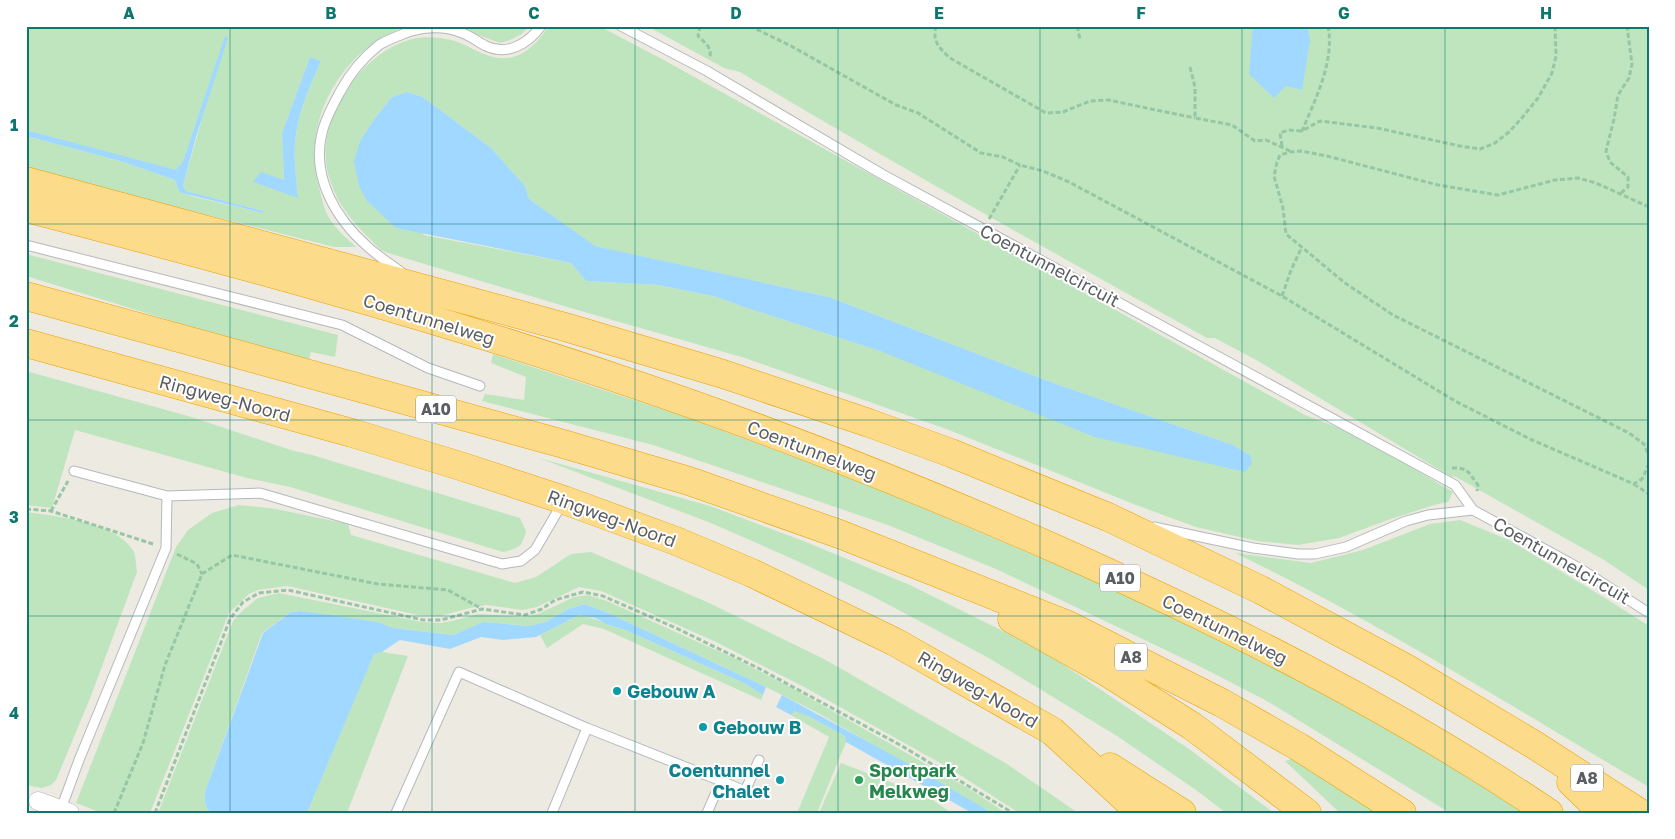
<svg xmlns="http://www.w3.org/2000/svg" width="1675" height="839" font-family="'Golos Text',sans-serif">
<style>
.green{fill:#bfe5be;fill-rule:evenodd}
.water{fill:#a0d8ff}
.lines{fill:none;stroke-linecap:round;stroke-linejoin:round}
.service-casing{stroke:#b5b8bc;stroke-width:11}
.minor-casing{stroke:#b5b8bc;stroke-width:19}
.motorway-casing{stroke:#ee9e01;stroke-width:29}
.path{stroke:#97c6a4;stroke-width:3;stroke-dasharray:5 2.5;stroke-linecap:butt}
.service{stroke:#fff;stroke-width:9}
.minor{stroke:#fff;stroke-width:18}
.motorway{stroke:#fcdc8a;stroke-width:28}
.grid{fill:none;stroke:#0f766e;stroke-width:1;stroke-opacity:0.55}
.culture-dot{fill:#0f9aa8;stroke:#fff;stroke-width:2}
.leisure-dot{fill:#2e9e5b;stroke:#fff;stroke-width:2}
.labels{text-anchor:middle;dominant-baseline:central;stroke-width:4;stroke-linejoin:round;paint-order:stroke}
.shield{fill:#fff;stroke:#8c8e92;stroke-width:1}
.shield-label{font-size:16px;font-weight:bold;fill:#5a5e63}
.street-label{font-size:18px;fill:#5a5e63;stroke:#fff}
.culture-label{font-size:18px;font-weight:bold;fill:#0d838f;stroke:#fff;text-anchor:start}
.leisure-label{font-size:18px;font-weight:bold;fill:#27864d;stroke:#fff;text-anchor:start}
.neatline{fill:none;stroke:#0f766e;stroke-width:2}
.grid-label{font-size:16px;text-anchor:middle;font-weight:bold;fill:#0f766e}
</style>
<rect width="100%" height="100%" fill="#edeae2"/>
<path class="green" d="M26,26H314L338,28L340,26H407C341,49 299,123 320,191C322,199 324,209 328,216C335,228 346,238 356,247H334L26,169V136L120,161L175,180L179,191L195,197L263,213L264,211L186,191L183,186L225,37L183,161L176,171L26,130ZM310,57L321,61C311,84 299,109 296,135C293,155 296,177 298,197L284,180L282,133Z
M451,26H529L522,34L510,40L500,43L465,30Z
M549,26H599L662,59L1305,415L1356,434L1453,492L1448,502L1434,505L1388,520L1339,538L1298,545L1257,541L1196,527L1136,505L949,430L745,358L574,309L388,253L381,250C358,227 339,210 329,177C312,123 362,48 417,38C429,36 444,38 455,41C475,48 493,64 516,56C529,52 541,38 549,26ZM407,92L423,97L491,148L525,186L529,199L594,246L829,297L1056,384L1233,445L1250,455L880,351L744,307L717,297L658,285L586,281L571,263L424,235L360,141L375,118L392,97Z
M647,26H1649V590L1604,560L1456,477L1450,476L1258,361L1215,338H1207C1050,251 894,164 740,72L724,68Z
M26,254L338,335L335,357L311,352L309,360L185,325L26,276Z
M493,354L677,414L859,481L1128,595L1301,681L1447,761L1526,813H1450L1267,701L1199,666L996,569L888,525L653,445L482,401L485,394L524,400L526,377L491,363Z
M26,371L188,416L291,450L312,455L520,518L526,531C522,547 519,548 503,552L290,487L247,478L75,430L52,508L26,505Z
M539,458L710,506L801,540L910,585L1043,651L1189,749L1274,813H1226L1196,790L1117,736L987,657L874,597L795,560L711,523Z
M239,505L276,509L348,524L351,535L515,583L536,577L571,554L591,552L707,602L824,659L1007,764L1078,813H1019L949,768L806,688L716,642L601,591L579,587L537,607L522,610L486,605L470,608L440,616L418,615L287,586L258,590L249,594L229,613L150,813H102L76,803L176,547L188,530L212,513Z
M26,512C56,516 119,523 134,552C136,558 136,566 137,572L91,696L56,780L51,785L42,788L26,785Z
M1460,520L1509,540L1610,601L1649,626V787C1512,707 1379,622 1235,553L1311,563L1363,550L1430,524Z
M279,593L422,622L441,623L456,620L478,614L525,617L538,614L574,597L588,595L607,601L738,660L792,688L968,788L1006,813H991L818,713L766,687L606,612L584,604L566,610L546,622L529,626L485,622L453,635L393,628L301,611L291,612L262,633L206,789C204,799 204,805 211,813H158L233,621L242,611L258,598Z
M579,615C596,618 607,625 623,629L744,683L763,695L761,700L604,629L583,624L547,648L540,635Z
M382,652L408,656L347,813H307L374,653Z
M793,710L808,716L845,736L846,742L817,813H797L829,737L791,715Z
M1299,756L1379,813H1340L1285,761Z
M841,763L929,797L951,813H819Z"/>
<path class="water" d="M1253,26H1307L1310,40L1302,90L1286,86L1274,98L1249,74Z
M225,36L228,38L196,137L183,186L186,191L264,211L263,213L182,193L179,191L175,180L120,161L26,136V130L176,170L183,161Z
M310,57L321,61C311,84 299,109 296,135C293,155 296,177 298,198L253,182L261,172L284,180L282,133Z
M407,92L423,97L491,148L525,186L529,199L595,246L829,297L1056,384L1233,445L1250,455L1252,463L1245,472L1095,437L880,351L744,307L717,297L658,285L586,281L571,263L396,228L367,201L359,186L354,161L360,141L375,118L392,97Z
M584,604L606,612L766,687L763,695L744,683L623,629L606,624L595,618L579,615L536,637L503,640L481,637L450,649L400,640L382,652L374,654L307,813H211C204,805 204,799 206,789L263,633L291,612L301,611L377,622L393,628L453,635L484,622L529,626L546,622L566,610Z
M782,695L907,763L992,813H972L846,742L845,736L808,716L794,711L791,715L776,707Z"/>
<g class="lines">
<defs>
<path id="service" d="M621,26L707,71L880,173L1455,485L1473,510L1581,569L1649,613
M26,245L342,325L428,368L480,386
M401,272C390,264 378,256 368,247C336,219 311,177 322,133C325,119 333,105 340,92C349,75 364,57 379,45C385,41 396,37 403,34C421,27 444,25 462,33C471,36 478,42 486,46C507,56 528,44 541,26
M74,471L167,496L260,493L502,564L521,561L535,550L563,502
M1154,527L1253,548L1298,554H1315L1346,547L1406,521L1428,515L1473,510
M61,809L79,760L166,548L167,496
M396,813L459,672L587,728L721,781
M552,813L587,728
M707,813L721,781L745,791L759,760"/>
<path id="minor" d="M38,801L70,813"/>
<path id="motorway" d="M26,181L565,327L723,374L869,423L951,453L1108,517L1261,590L1404,667L1533,744L1640,813
M26,208C226,260 426,314 622,380C768,429 912,486 1054,548C1225,624 1393,708 1549,813
M26,296L560,443L689,481L842,535L1068,625L1222,703L1299,747L1402,813
M26,343L352,433L457,465L564,500L676,541L752,573L895,642L1052,731L1141,813
M1012,619L1103,670L1192,726L1307,813
M1110,767L1182,813
M1571,782L1603,813"/>
</defs>
<use href="#service" class="service-casing"/>
<use href="#minor" class="minor-casing"/>
<use href="#motorway" class="motorway-casing"/>
<path class="path" d="M700,26L698,36C704,42 712,47 710,57
M750,26L791,46L896,105L918,113L981,153L1003,157L1020,165L1043,171L1069,182L1282,296L1455,401L1530,439L1634,484L1642,479L1649,464
M936,26C932,41 939,48 950,58L1046,113L1063,112L1090,101L1108,100L1195,118
M1078,26V31L1080,39
M1328,26C1335,61 1315,100 1302,131L1320,121L1377,128L1460,146L1480,149L1495,143L1509,132L1521,119L1538,98L1552,73L1556,56L1555,26
M1190,67L1195,87V118L1232,125L1255,141L1266,140L1290,151
M1282,146L1280,133L1288,130L1302,131
M1621,193L1628,187V177L1610,162L1606,151L1614,119L1618,95L1629,78L1632,64L1627,26
M1649,207L1596,183L1578,178L1555,180L1498,195L1438,185L1327,156L1301,151L1290,152L1280,155L1277,162L1274,176L1283,208L1286,234L1345,283L1393,315L1629,433L1644,444L1649,456
M989,219L1020,165
M1282,296L1291,270L1302,247
M1452,468C1468,467 1469,473 1478,485L1477,491
M1634,484L1649,494
M26,509L51,511L153,544
M51,511L68,481
M177,554L197,564L202,574
M114,813L143,743L165,665L202,574L232,555L378,584L448,590L482,609
M155,813L230,619L243,602L259,593L288,590L423,620H441L482,609L525,615L542,609L555,600L583,592L603,596L676,628L758,668L902,746L1013,813"/>
<use href="#service" class="service"/>
<use href="#minor" class="minor"/>
<use href="#motorway" class="motorway"/>
</g>
<path class="grid" d="M230,26V813M432,26V813M635,26V813M838,26V813M1040,26V813M1242,26V813M1445,26V813M26,224H1649M26,420H1649M26,616H1649"/>
<g class="culture-dot">
<circle cx="617" cy="691" r="5"/>
<circle cx="703" cy="727" r="5"/>
<circle cx="780" cy="780" r="5"/>
</g>
<circle class="leisure-dot" cx="859" cy="780" r="5"/>
<g class="labels">
<g class="shield">
<rect x="416" y="395.5" width="40" height="27" rx="4"/>
<rect x="1100" y="564.5" width="40" height="27" rx="4"/>
<rect x="1115" y="643.5" width="32" height="27" rx="4"/>
<rect x="1571" y="764.5" width="32" height="27" rx="4"/>
</g>
<g class="shield-label">
<text x="436" y="409">A10</text>
<text x="1120" y="578">A10</text>
<text x="1131" y="657">A8</text>
<text x="1587" y="778">A8</text>
</g>
<g class="street-label">
<text transform="translate(1050 265) rotate(28)">Coentunnelcircuit</text>
<text transform="translate(429 319) rotate(17)">Coentunnelweg</text>
<text transform="translate(225 398) rotate(15)">Ringweg-Noord</text>
<text transform="translate(812 450) rotate(21)">Coentunnelweg</text>
<text transform="translate(612 518) rotate(20)">Ringweg-Noord</text>
<text transform="translate(1562 560) rotate(30)">Coentunnelcircuit</text>
<text transform="translate(1225 629) rotate(26)">Coentunnelweg</text>
<text transform="translate(978 689) rotate(30)">Ringweg-Noord</text>
</g>
<g class="culture-label">
<text x="627" y="691">Gebouw A</text>
<text x="713" y="727">Gebouw B</text>
<text x="770" y="770" text-anchor="end">Coentunnel<tspan x="770" dy="21">Chalet</tspan></text>
</g>
<g class="leisure-label">
<text x="869" y="770">Sportpark<tspan x="869" dy="21">Melkweg</tspan></text>
</g>
</g>
<rect width="1675" height="839" fill="none" stroke="#ffffff" stroke-width="55"/>
<rect x="28" y="28" width="1620" height="784" class="neatline"/>
<g class="grid-label">
<text x="129" y="19">A</text>
<text x="331" y="19">B</text>
<text x="534" y="19">C</text>
<text x="736" y="19">D</text>
<text x="939" y="19">E</text>
<text x="1141" y="19">F</text>
<text x="1344" y="19">G</text>
<text x="1546" y="19">H</text>
<text x="14" y="131">1</text>
<text x="14" y="327">2</text>
<text x="14" y="523">3</text>
<text x="14" y="719">4</text>
</g>
</svg>
